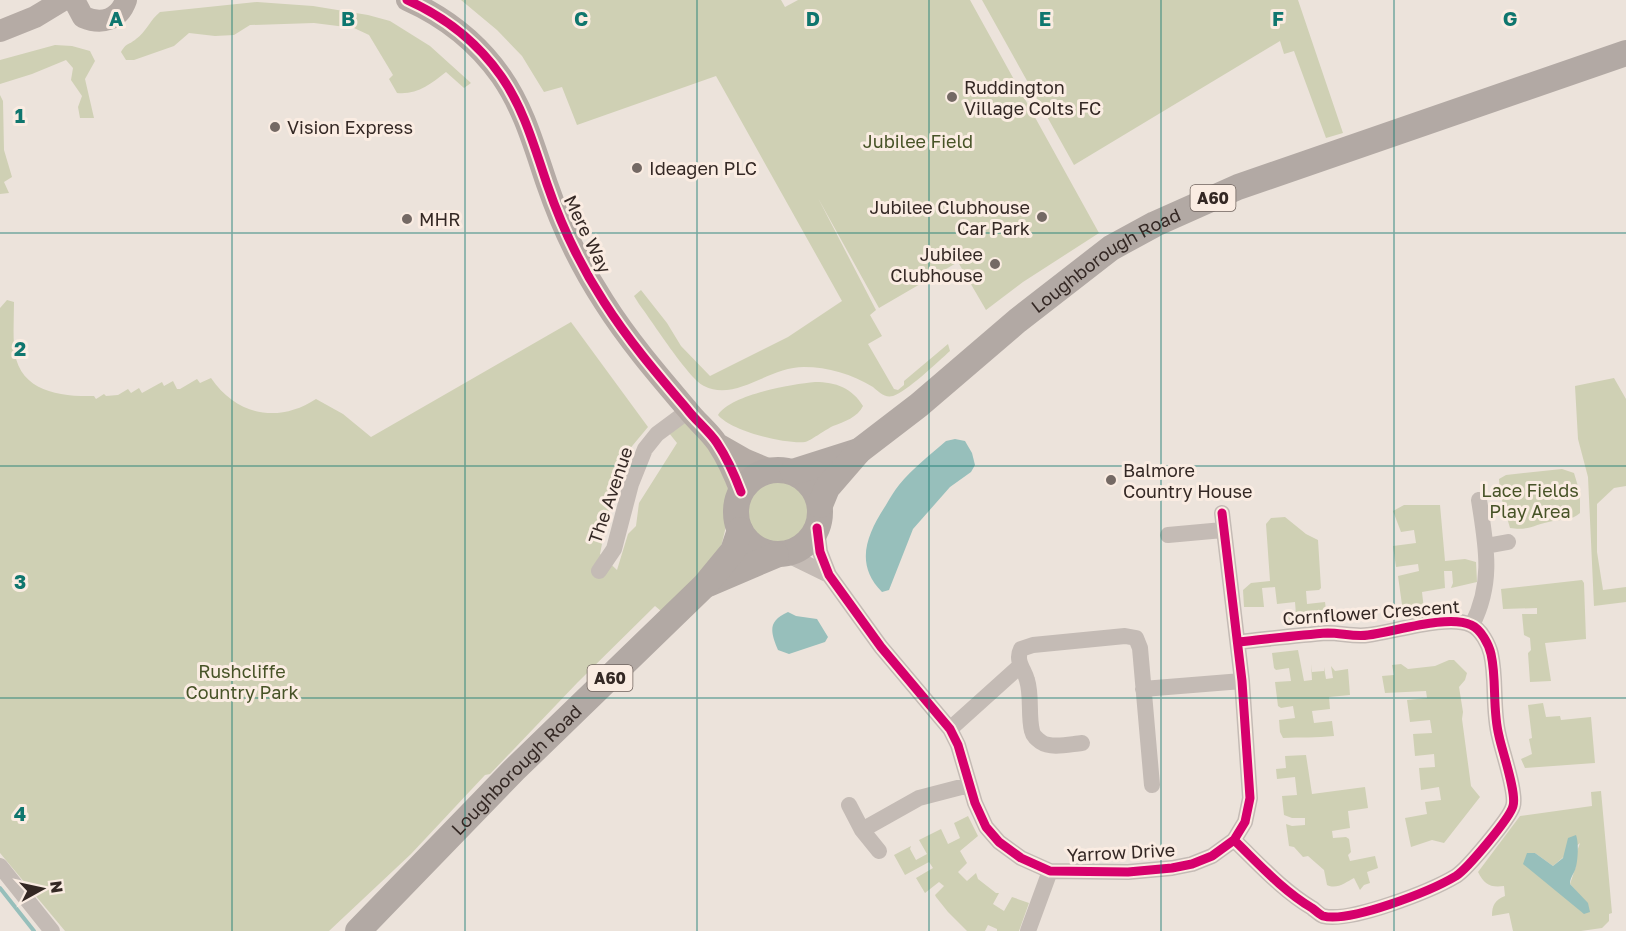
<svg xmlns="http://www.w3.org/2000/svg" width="1626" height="931" font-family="'Golos Text',sans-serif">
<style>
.green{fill:#cfd0b4;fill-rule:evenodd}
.water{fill:#97bfbb}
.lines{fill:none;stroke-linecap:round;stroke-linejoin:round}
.stream{stroke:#97bfbb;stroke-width:4}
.street{stroke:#c4bbb5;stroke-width:16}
.secondary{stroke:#b5aba5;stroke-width:22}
.primary{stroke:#b2a9a4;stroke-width:26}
.cycleway-casing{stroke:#faece2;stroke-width:13}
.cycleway{stroke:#d6006c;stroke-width:9}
.grid{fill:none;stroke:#0f766e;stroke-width:1.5;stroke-opacity:0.55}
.poi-dot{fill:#746964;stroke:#faece2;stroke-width:2}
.labels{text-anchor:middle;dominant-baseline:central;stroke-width:6;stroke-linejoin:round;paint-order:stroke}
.shield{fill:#faece2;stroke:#6f635d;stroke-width:1.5}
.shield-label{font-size:16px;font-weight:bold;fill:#342824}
.poi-label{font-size:18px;fill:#342824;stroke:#faece2;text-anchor:start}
.park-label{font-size:18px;fill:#475327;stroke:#faece2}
.street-label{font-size:18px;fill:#342824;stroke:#faece2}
.grid-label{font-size:20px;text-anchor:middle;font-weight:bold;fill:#0f766e;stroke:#faece2;stroke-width:6;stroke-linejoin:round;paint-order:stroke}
</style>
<rect width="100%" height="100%" fill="#ece3db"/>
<path class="green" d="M461,0H781L785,7L798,0H970L1099,233L1023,282L986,310L958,262L879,308L818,198L876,310L870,315L882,336L868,344L894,389L898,390L904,385V381L948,344L950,351C939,361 905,393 893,396C884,398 879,392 873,387C852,374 828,367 804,367C768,367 736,402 704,386C688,378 652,321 639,304L634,296L641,290L667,323L681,346L710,376L788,337L842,301L716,76L577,125L562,87L544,92L522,56L497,30Z
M982,0H1298L1343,133L1326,138L1294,51L1284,54L1280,41L1074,165Z
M257,2L313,6L368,15L390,21L430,46L471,83L464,88L446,72C431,84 417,95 397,93L389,79L393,75L369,35L354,28L314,23L250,25L234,35L215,36L189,33L174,46L134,60H126L121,52C128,41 128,46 136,39C146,32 150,20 160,12Z
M55,45L72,46L90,51L95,61L85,79L94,118H80L78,107L82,96L71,80L73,68L66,60L32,74L0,84V60Z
M0,95L3,101L4,150L12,177L4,182L9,193L0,194Z
M7,300L14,302C14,316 13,331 14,345C16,390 56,397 94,396L96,399L104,394L106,396L118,395L128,389L131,393L139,388L142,393L162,382L164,386L173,381L177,389H180L197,379L200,383L211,378C236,415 278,424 316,399L343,414L371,437L571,322L648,427L628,451L615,478L600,554L617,570L628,534L636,526L639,503L677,443L669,433L687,420L715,452L730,494L728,518L721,547L707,566L661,611L655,606L578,682L490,774L485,775L411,854L329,931H65L0,853V308Z
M1614,378L1626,399V486L1614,488L1597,504V552L1603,590L1626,587V602L1594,606L1588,477L1578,439L1575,386Z
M815,382C836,382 852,388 863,406C858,417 844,422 833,426C825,430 810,441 805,442C784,444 731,431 718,415C730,395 792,384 815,382Z
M1562,469L1574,473L1580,493V513C1571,521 1564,519 1553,521C1535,524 1530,531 1510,528L1500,493L1499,479L1506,475Z
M746 513a32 32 0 1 1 64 0a32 32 0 1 1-64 0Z
M1404,505H1440L1445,561L1465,559L1476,562L1477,582L1451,588L1453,583L1452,571H1444L1445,588L1422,592L1424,610L1403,612L1398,576L1419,571L1418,564L1396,567L1393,546L1416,543L1414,530L1401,532L1393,511Z
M1285,517L1306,534L1318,540L1321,588L1319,590L1306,591L1307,604L1325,602L1326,610L1316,611L1317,621L1289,624L1288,616L1296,615L1295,602L1277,604L1275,587L1262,588L1264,607H1244L1243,590L1251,583L1270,581L1266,524L1271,518Z
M1582,580L1584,583L1586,639L1545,643L1551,681L1530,682L1528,653L1531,650L1530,638L1524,635L1522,614H1537V608L1503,609L1501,589Z
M1298,650L1304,681L1312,680L1311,664L1312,672L1324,671V667L1326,679L1333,678L1331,666L1335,671L1348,669L1350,695L1329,697L1330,709L1312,711L1314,723L1332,721L1334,736C1316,738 1301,737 1283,738L1280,732L1279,720L1295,718L1293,706L1281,708L1278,706L1275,682L1291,681L1289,668L1276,670L1274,668L1272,653Z
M1449,660H1454L1467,673L1465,680L1459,687L1463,712L1462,719L1471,786L1480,797L1444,843L1432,840L1411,847L1405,818L1427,814L1425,802L1441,800L1439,787L1421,790L1419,768L1435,767L1434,754L1415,756L1413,734L1432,733L1430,720L1410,722L1407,700L1427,698L1426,691L1385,693L1382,676L1394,675L1392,665L1401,664L1408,669L1435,666Z
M1543,703L1546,717L1560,716L1561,720L1591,717L1595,763L1525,768L1521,759L1532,754L1529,739L1532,738L1528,705Z
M1306,755L1312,794L1365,787L1368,808L1348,811L1350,828L1332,831L1333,838L1346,837L1349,839L1351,852L1348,855L1350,861L1375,856L1378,868L1367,872L1370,883L1364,885L1360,890L1354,878C1346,882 1337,890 1327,885L1324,870L1308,856L1303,857L1294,847L1289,846L1286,824L1292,826L1305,825V818H1292L1284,815L1282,796L1297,795L1295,777L1277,779L1276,769L1286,768L1285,756Z
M1601,791L1612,913L1609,914V921L1602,928L1581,931H1513L1509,913L1492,916C1492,905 1495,900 1505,896L1504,886C1490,888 1484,884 1478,872L1520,816L1592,806L1591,792ZM1580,843L1575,857L1576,866L1570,884L1578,893L1527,853H1535L1553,866Z
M968,816L978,836L960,851L967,863L958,872L967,881L976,873L978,879L996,893H999L993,904L1004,911L1012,897L1029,903L1019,931H997V929L988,925L985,931H967L948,912L936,897L935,895L944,886L939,882L925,893L916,878L933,868L929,862L905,875L894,855L911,846L910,849L916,860L927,854L919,840L941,829L948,844L960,838L954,823Z"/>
<path class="water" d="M955,439L965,441L972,453L975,465L971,472L950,487L913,529L889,590L882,592C854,564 867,534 886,505C890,498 894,491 899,485C912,469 930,455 946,441Z
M788,612L796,616L817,619L828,637L825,642L789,654L778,650C770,631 768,621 788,612Z
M1576,835C1579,842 1578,863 1575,870C1573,875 1570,878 1570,884L1588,903L1590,912L1584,914L1523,864L1527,853H1535L1553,866L1563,858L1568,838Z"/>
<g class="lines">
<path class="stream" d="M0,888L34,931"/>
<path class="street" d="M817,528L820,552L829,575L881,647L950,729L958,745L975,803L986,827L999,842L1021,858L1050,871L1128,872L1172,868L1192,864L1212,856L1234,840L1245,822L1250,798L1242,681L1222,513
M1168,535L1223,530
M1486,546L1508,542
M786,554L829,575
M599,571L614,549L631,484L645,449L657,434L688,411
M1472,625C1494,582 1486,545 1479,500
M1143,689L1242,681
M950,729L1020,666
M1082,743C1070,744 1051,749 1041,742C1037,739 1033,736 1032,731C1028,715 1032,696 1027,680C1024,669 1015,661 1021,649L1033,645L1125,636L1136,638L1140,648L1152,785
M849,805L862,830L879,851
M862,830L919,798L969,785
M1234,840C1259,864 1282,890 1312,908C1315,910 1320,915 1323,916C1350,923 1431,891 1456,876C1467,869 1510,818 1513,806C1517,793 1502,751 1499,736C1492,709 1497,681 1491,654C1489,645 1481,629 1471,625C1448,614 1394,632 1368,635C1355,637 1341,633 1328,633C1298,635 1268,639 1238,642
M0,866L52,931
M1028,931L1050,871"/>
<path class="secondary" d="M74,0L83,17C102,25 119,20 126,0
M407,0C445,17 477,42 501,76C524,109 534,146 547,184C561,225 580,265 604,302C628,340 658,375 687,409C696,421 709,431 717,443C727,458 735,476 741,492
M0,31L35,17L63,0
M718,444L746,460L770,470"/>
<g class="primary">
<circle cx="778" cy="512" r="42"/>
<path d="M793,472L859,451"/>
<path id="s1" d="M820,505L827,488L859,451L919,405L1017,321L1111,248L1155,224L1238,187L1626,53"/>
<path d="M708,584L776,555"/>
<path id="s2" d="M358,931L514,770L705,585L733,551L740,530"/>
</g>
<defs>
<path id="cycleway" d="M407,0C445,17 477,42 501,76C524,109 534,146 547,184C561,225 580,265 604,302C628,340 658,375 687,409C696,421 709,431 717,443C727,458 735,476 741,492
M817,528L820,552L829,575L881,647L950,729L958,745L975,803L986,827L999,842L1021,858L1050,871L1128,872L1172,868L1192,864L1212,856L1234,840L1245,822L1250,798L1242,681L1222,513
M1234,840C1259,864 1282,890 1312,908C1315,910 1320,915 1323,916C1350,923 1431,891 1456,876C1467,869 1510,818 1513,806C1517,793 1502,751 1499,736C1492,709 1497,681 1491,654C1489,645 1481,629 1471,625C1448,614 1394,632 1368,635C1355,637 1341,633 1328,633C1298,635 1268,639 1238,642"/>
</defs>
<use href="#cycleway" class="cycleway-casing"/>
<use href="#cycleway" class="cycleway"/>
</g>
<path class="grid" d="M232,0V931M465,0V931M697,0V931M929,0V931M1161,0V931M1394,0V931M0,233H1626M0,466H1626M0,698H1626"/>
<g class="poi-dot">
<circle cx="952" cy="97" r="6"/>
<circle cx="275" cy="127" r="6"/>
<circle cx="637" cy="168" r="6"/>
<circle cx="1042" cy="217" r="6"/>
<circle cx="407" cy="219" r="6"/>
<circle cx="995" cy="264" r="6"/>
<circle cx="1111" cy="480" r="6"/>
</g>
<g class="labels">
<g class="shield">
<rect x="1190.5" y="185" width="45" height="26" rx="4.5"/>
<rect x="587.5" y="665" width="45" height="26" rx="4.5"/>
</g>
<g class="shield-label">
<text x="1213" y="198">A60</text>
<text x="610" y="678">A60</text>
</g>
<g class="poi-label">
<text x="964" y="87">Ruddington<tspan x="964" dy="21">Village Colts FC</tspan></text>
<text x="287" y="127">Vision Express</text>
<text x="649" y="168">Ideagen PLC</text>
<text x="1030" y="207" text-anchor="end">Jubilee Clubhouse<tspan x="1030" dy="21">Car Park</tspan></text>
<text x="419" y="219">MHR</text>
<text x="983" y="254" text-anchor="end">Jubilee<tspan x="983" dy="21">Clubhouse</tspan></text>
<text x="1123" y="470">Balmore<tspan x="1123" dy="21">Country House</tspan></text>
</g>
<g class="park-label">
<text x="918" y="141">Jubilee Field</text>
<text x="1530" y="490">Lace Fields<tspan x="1530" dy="21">Play Area</tspan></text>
<text x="242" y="671">Rushcliffe<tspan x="242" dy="21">Country Park</tspan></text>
</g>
<g class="street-label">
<text transform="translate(588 234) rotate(64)">Mere Way</text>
<text stroke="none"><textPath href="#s1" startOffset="380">Loughborough Road</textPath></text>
<text transform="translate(610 495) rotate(-71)">The Avenue</text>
<text transform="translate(1371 612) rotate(-4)">Cornflower Crescent</text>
<text stroke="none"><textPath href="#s2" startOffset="226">Loughborough Road</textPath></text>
<text transform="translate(1121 852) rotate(-3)">Yarrow Drive</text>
</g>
</g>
<g class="grid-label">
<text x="116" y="26">A</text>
<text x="348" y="26">B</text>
<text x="581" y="26">C</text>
<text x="813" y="26">D</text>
<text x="1045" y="26">E</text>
<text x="1278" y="26">F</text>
<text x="1510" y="26">G</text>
<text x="20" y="123">1</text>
<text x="20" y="356">2</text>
<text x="20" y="589">3</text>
<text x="20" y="821">4</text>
</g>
<g transform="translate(42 889) rotate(82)" stroke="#faece2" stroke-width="4.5" paint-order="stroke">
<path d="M0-4.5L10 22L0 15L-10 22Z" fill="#342824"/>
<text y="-9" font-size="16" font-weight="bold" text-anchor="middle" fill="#342824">N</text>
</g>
</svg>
